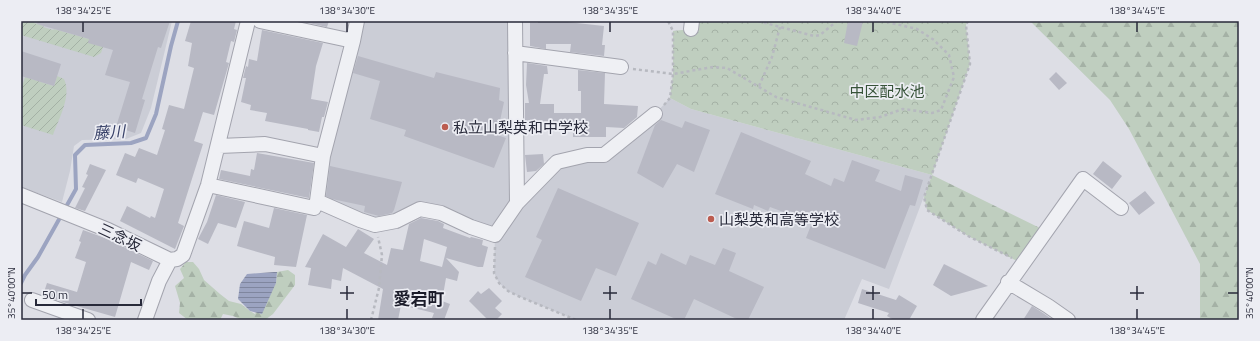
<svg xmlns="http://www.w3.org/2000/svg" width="1260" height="341" font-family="'Titillium Web','Noto Sans JP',sans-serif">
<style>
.built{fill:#cbcdd6}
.forest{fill:url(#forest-firs)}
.park{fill:url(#park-crowns)}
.garden{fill:url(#garden-furrows)}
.water{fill:url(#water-rules)}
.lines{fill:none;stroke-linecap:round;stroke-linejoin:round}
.stream{stroke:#9ca4c1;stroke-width:4}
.building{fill:#b8b9c4;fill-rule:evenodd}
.minor-casing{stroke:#a3a4ae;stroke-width:16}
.path{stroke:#b7b9c0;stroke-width:2.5;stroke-dasharray:3 3;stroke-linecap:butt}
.minor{stroke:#eff0f4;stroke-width:14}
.ticks{fill:none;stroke:#282a3a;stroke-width:1.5}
.poi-dot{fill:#bc5c50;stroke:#ecedf3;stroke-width:1.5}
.labels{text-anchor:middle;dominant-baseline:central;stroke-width:3.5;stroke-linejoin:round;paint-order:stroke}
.park-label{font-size:15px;fill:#375339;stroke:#ecedf3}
.poi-label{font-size:15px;fill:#282a3a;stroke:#ecedf3;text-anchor:start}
.street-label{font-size:15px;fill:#282a3a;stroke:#ecedf3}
.water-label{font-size:16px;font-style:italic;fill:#384168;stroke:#ecedf3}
.quarter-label{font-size:17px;font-weight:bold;fill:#1b1c2a;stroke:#ecedf3}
.neatline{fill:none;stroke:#282a3a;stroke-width:1.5}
.ticks-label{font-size:10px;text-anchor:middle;fill:#282a3a}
</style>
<defs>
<pattern id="forest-firs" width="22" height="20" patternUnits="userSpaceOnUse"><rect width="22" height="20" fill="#bfcebf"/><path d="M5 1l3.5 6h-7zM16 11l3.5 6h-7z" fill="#a4b1a5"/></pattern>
<pattern id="park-crowns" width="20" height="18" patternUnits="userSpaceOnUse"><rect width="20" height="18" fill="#bfcebf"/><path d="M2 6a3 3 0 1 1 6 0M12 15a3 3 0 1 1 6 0" fill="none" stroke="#a4b1a5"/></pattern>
<pattern id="garden-furrows" width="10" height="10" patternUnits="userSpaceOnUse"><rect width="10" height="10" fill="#bfcebf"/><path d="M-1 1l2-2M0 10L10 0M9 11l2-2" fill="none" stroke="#a4b1a5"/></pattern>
<pattern id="water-rules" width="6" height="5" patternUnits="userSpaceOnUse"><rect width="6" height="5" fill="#9ca4c1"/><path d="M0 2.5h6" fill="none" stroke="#7f869e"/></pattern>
</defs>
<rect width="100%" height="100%" fill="#dddee5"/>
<path class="built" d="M21,21H172L151,108L141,133L126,139L82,140L74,146L70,171L62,202L21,187Z
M356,21H515L517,203L557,162L604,155L655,114L670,98L691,109L932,175L889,289L862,279L844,320H576L518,296L508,291L499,283L494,273L495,234L420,209L375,225L317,201Z"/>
<path class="forest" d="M1030,21H1239V320H1200V264L1129,129L1110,100Z
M932,175L1046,231L1023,264L968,236L927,210L924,197Z
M186,262H193L199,269L204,280L220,294L229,301L241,304L250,311L255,314L276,283L277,272L288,270L295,275V285L273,314L265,320H242L233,316L223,314L220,320H188L179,313L180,303L175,286L184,278L180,269Z"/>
<path class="park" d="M692,21H968L966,25L970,64L932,175L691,109L670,98L673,74V31L691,29Z"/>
<path class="garden" d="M21,21H34V23L44,26L43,27L53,30L54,29L89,39L103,47L101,53L94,57L21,35Z
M57,76L64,79C72,96 59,118 53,135L21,125V89L25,77L54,86Z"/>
<path class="water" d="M274,272H277L276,283L262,314L250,311L238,299L240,284L247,274Z"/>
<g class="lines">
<path class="stream" d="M21,283L25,275L38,257L76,189L75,155L85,145L131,143L146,138L156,114L171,46L178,21"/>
</g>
<path class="building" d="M38,21H170L161,48L158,47L142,99L145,100L135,133L116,127L130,82L105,75L113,50L88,43L89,39L37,24Z
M191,21H236L234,29L237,30L234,42L231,41L226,62L229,63L214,115L203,112L194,141L203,144L178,223L184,226L175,249L120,221L127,206L150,218L151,216L155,218L164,189L138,178L136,183L116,175L125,153L135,157L139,148L157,155L165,130L162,129L169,105L184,109L194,68L188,66L192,43L185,41Z
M300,21H329L327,27Z
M538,21H558L604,26L602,45H605L604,56L570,52L571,44H546V49L530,46V23H538Z
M848,21H863L857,46L844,43Z
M262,30L323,43L316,66L311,99L328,102L324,117H322L319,132L308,130V129L265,121L267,113L250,110L251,105L241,102L246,78H243L246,66L248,67L249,59L257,61Z
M21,51L61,64L54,86L21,76Z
M358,56L434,78L436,72L500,88L499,100L504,102L497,135L506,138L494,168L404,136L406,130L370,119L380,81L353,73Z
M527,63L547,66L548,74H544L540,104H554V113H581V91H578V70L605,73L604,104L638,106L637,117L624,128L606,127V137H573V124L538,122L536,133H533L531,122H525V103H529L526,85Z
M1056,72L1067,83L1059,90L1049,79Z
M661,120L682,128L685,121L710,130L694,172L677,164L663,188L637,173L655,125Z
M741,132L811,161L805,174L831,186L834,178L844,182L852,160L880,170L875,181L901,191L905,175L923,180L915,206L910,205L885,269L806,238L813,220L790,211L789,214L770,207L768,211L754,205L753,209L715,194Z
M257,153L314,163L309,198L219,179L221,170L250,176L251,169L254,170Z
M543,154L544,164L536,171L527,172L525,155Z
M1103,161L1122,176L1112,189L1093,174Z
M90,164L106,170L85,211L75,208L85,188L82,187L88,175L86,174Z
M330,166L402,182L394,210L392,213L379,216L364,212L365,206L332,199L326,196Z
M558,188L639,223L616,276L596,268L581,301L525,277L542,240L536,237Z
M1145,191L1155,203L1139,215L1129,203Z
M216,195L245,202L236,228L218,223L208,244L198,239L207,222Z
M274,208L307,215L296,267L274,265L275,257L237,246L244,221L269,228Z
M421,218L438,221L444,224L443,228L470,238L471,237L483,240L482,245L488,247L483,267H478L446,258L459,272L457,281L446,278L442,301L450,304L444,320H438L432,318L434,313L401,305L398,320H378L383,289L343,268L341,281L332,279L331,289L308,285L311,268L305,267L323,234L346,247L358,229L374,239L364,253L387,265L391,248L403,250L409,224ZM424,239L447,247L442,267L420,261Z
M83,230L105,238L153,261L149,270L131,262L115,317L66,303L43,295L47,283L77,292L86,262L75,258L81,242L79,241Z
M723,248L736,253L729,271L764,287L748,320H739L694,299L684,320H678L631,299L648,261L656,265L661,253L686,265L690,255L715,265Z
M944,264L988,286L951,296L933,285Z
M489,288L502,301L495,308L502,314L496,320H488L469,301L478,291L481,294Z
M862,289L896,300L899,295L917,306L909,320H894L887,316L889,313L858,303Z
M1032,306L1043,313L1053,320H1023Z"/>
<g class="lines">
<defs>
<path id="minor" d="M260,21L353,41
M357,21L353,41L323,156L317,201L360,220L375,225L396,221L420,209L441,213L471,227L495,235L517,203L557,162L587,155H604L655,114
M515,21L517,203
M691,29L692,21
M515,53L621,67
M219,146L265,144L323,156
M208,185L314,208L317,201
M21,195L108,230L170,260
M1008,282L1048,306L1068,320
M32,300L88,320
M145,320L159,281L170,260L177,259L183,255L208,185L248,21
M983,320L1083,179L1121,208"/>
</defs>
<use href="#minor" class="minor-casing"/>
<path class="path" d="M758,21L814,36L820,35L837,21
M968,21L966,25L970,64L924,197L927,210L968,236L1012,258
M633,69L673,74L713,67L727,68L776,97L856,120L880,117L903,109L932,113L941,110L954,77L949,55L934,40L917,29L883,21
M759,86L772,57L780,27
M664,105L670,98L673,74V31L668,21
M495,247L494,273L499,283L508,291L518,296L576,320
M371,320L379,288L382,255L378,237"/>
<use href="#minor" class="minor"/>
</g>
<path class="ticks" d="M83,22V32M347,22V32M610,22V32M873,22V32M1137,22V32M347,286V300M610,286V300M873,286V300M1137,286V300M22,293H32M340,293H354M603,293H617M866,293H880M1130,293H1144M1228,293H1238M83,309V319M347,309V319M610,309V319M873,309V319M1137,309V319"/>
<g class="poi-dot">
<circle cx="445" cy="127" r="4"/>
<circle cx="711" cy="219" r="4"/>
</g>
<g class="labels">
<g class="park-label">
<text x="887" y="91">中区配水池</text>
</g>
<g class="poi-label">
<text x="453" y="127">私立山梨英和中学校</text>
<text x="719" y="219">山梨英和高等学校</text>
</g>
<g class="street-label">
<text transform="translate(120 237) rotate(25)">三念坂</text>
</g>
<g class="water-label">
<text transform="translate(109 132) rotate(-4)">藤川</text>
</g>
<g class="quarter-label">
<text x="419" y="299">愛宕町</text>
</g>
</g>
<rect width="1260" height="341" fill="none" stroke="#ecedf3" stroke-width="44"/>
<path d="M36 299v6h105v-6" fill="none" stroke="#282a3a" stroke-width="2"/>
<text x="42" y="299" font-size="12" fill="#282a3a" stroke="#ecedf3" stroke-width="3" paint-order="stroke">50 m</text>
<rect x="22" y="22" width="1216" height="297" class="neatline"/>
<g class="ticks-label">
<text x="83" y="14">138°34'25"E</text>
<text x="347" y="14">138°34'30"E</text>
<text x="610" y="14">138°34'35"E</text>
<text x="873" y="14">138°34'40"E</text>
<text x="1137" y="14">138°34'45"E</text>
<text transform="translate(11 293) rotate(-90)" y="4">35°40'00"N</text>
<text transform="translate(1249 293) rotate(-90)" y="4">35°40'00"N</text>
<text x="83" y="334">138°34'25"E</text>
<text x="347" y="334">138°34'30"E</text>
<text x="610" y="334">138°34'35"E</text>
<text x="873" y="334">138°34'40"E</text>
<text x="1137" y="334">138°34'45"E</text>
</g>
</svg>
